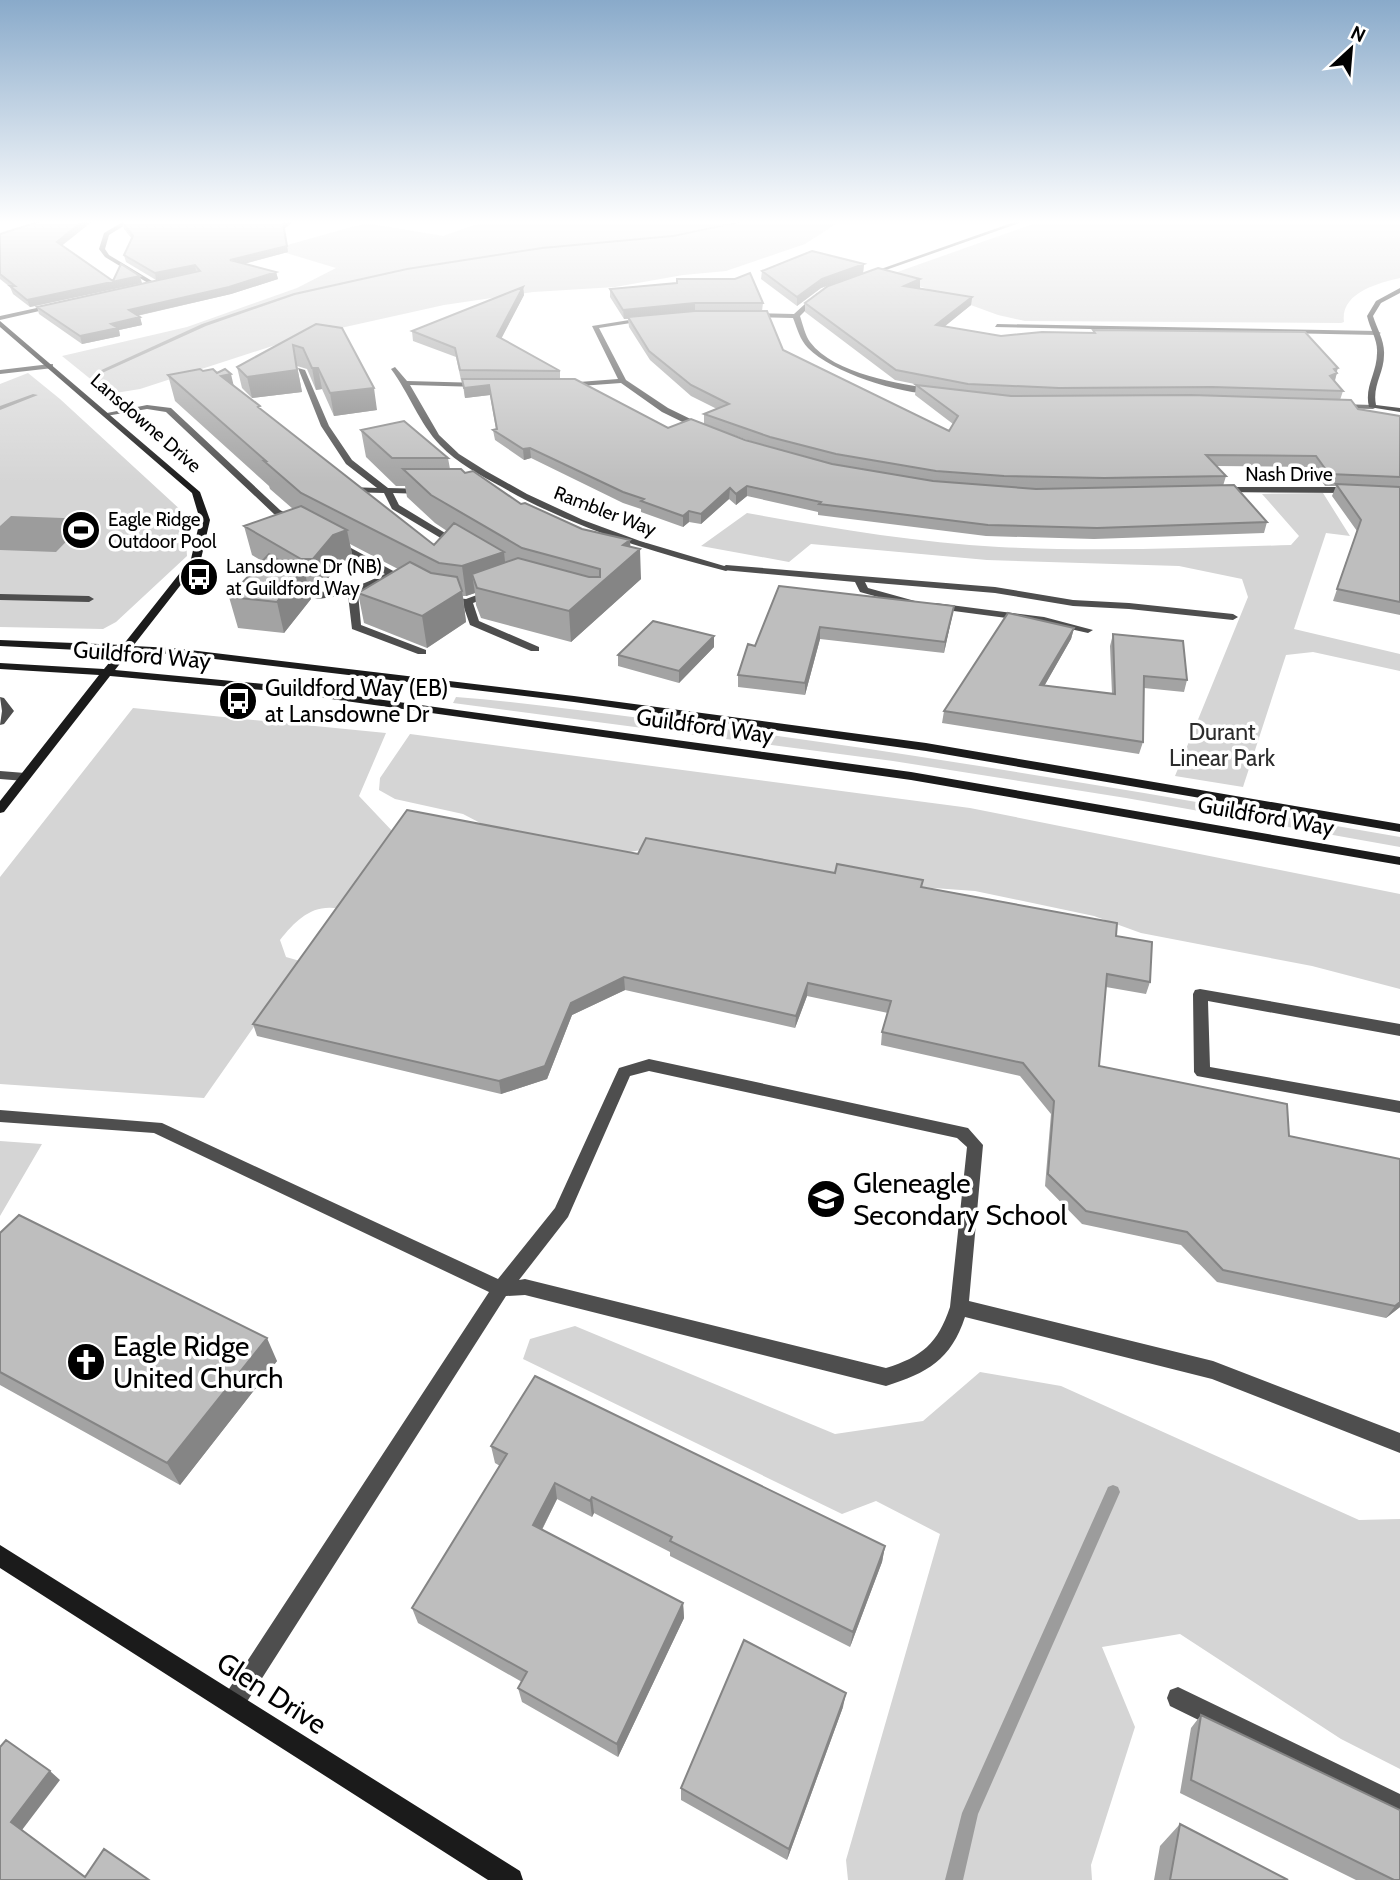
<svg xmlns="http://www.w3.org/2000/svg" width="1400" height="1880" font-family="Cabin,sans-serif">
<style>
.green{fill:#d5d5d5}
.water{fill:#9c9c9c}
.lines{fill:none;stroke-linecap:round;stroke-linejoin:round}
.stream{fill:#9c9c9c;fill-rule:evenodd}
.lane{fill:#4e4e4e;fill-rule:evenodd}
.street{fill:#4e4e4e;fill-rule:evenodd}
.secondary{fill:#1b1b1b;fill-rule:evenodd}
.wall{fill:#a3a3a3;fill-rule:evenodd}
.shaded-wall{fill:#858585}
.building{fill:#bebebe;stroke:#858585;stroke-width:2}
.labels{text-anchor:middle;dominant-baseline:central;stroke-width:7;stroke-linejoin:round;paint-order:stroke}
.far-street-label{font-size:19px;fill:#000;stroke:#fff}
.far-poi-label{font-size:19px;fill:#000;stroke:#fff;text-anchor:start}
.street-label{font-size:23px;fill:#000;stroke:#fff}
.poi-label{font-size:23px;fill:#000;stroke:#fff;text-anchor:start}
.park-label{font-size:23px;fill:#2c2c2c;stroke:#fff}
.near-poi-label{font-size:28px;fill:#000;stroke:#fff;text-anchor:start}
.near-street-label{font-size:28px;fill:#000;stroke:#fff}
</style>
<rect width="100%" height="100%" fill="#fff"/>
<path class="green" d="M504,220H842L805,244L726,271L683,275L615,287L533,292L444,305L300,337L140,389L109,394L62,356L187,327L297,288L336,268L273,249L366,223L443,236L474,225Z
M1044,220H1400V278C1378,283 1340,293 1344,322L1341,323L1025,321L998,315L889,275Z
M28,373L60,399L184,513L187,556L116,622L103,629L0,627V384Z
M1323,493L1350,536L1326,533L1294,629L1400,654V671L1313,652L1286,655L1243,787L1175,776L1248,597L1242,579L1179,566L987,560L811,544L789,562L701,546L747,513C830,528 915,542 999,547C1096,552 1194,548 1291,545L1299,536L1262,494Z
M456,697C523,702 589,712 656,720C906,751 1153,794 1400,837V847L1126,798L893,761L453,703Z
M133,708L386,733L359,796L395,834L340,909C313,903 296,920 280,940L286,957L300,961L204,1098L0,1084V877Z
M410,734L970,808L1400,894V989L1312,966L1141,933L1094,916L975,891L905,886L663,846L630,852L486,826L463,814L395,799L379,790L380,778Z
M0,1141L42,1144L0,1216Z
M575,1326L835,1434L923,1421L980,1372L1061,1386L1359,1520L1400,1519V1769L1341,1739L1180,1634L1102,1647L1135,1727L1091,1865L1092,1880H848L846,1860L940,1534L876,1501L842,1514L523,1359L530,1339Z"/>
<path class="water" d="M11,516L88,519L56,552L0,550V526Z"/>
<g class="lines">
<path class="stream" d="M746,220H754L673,237L542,249L407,270L295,295L206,326L102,373L97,372L202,324L294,293L407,268L542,247L673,235Z
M33,394L38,395L0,410V406Z
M1113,1485L1118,1487L1120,1492L978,1814L963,1880H945L962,1813L1108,1487Z"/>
<path class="lane" d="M50,364H53V368L0,374V370Z
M298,368L305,370L329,426L352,460L388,488L426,489L427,491L423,494L393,493L399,505L460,542V546H454L392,509L384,493L346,492V488L349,487L377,488L346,464L321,426Z
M147,405L171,408L280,510L297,519V523H291L274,514L166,412L147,409L106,416L102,414Z
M334,542H340L408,579L410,581L405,584L392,578L358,593L361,625L426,650V654H418L352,629L348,595L318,599L291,591V587L295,586C333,598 350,590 385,574L334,546Z
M726,565L995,587L1073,600L1129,603L1233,614L1238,617L1233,620L1129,609L1073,606L995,593L865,582L868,588L915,601V605L911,606L860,592L855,582L723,570L721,568Z
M493,589L497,590V594L473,603L479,621L539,647V651H531L470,625L463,605L446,603L441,600L446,597L466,599Z
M0,594L89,596L94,599L89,602L0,600Z
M935,603L1044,617L1093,630L1088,633L1044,623L931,608V604Z
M0,697L4,698L14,711L4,724L0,725L2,711Z
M0,771L25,773L31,777L25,781L0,779Z
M1200,989L1400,1024V1036L1208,1001L1210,1067L1400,1101V1113L1197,1076L1194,1072L1193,994L1195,990Z
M649,1059L968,1128L983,1145L969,1301L1213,1361L1400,1433V1453L1212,1379L965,1317C951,1360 927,1373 886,1386L525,1295L506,1296L241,1711L233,1714L225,1711L222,1703L225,1695L489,1292L154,1133L0,1122V1110L162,1123L498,1279L555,1208L619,1068ZM649,1071L957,1138L967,1147L950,1307C938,1343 922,1357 886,1368L525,1279L519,1280L568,1217L630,1076Z
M1178,1687L1400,1794V1819L1170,1706L1167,1698L1170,1690Z"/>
<path class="street" d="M126,220H133L109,235L105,249L109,255L157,284V286H153L105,257L99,249L104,233Z
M1020,220H1028L866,277L861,276Z
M817,293L822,294L800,316C803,325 805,335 810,342C835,375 899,383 937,390V394C903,395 832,373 808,348C800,340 797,328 793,318L752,317L749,315L752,313L794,314Z
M55,304L57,307L0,320V316Z
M648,317L650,320L599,328L626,380L668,408L705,426V430H699L662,412L621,383L566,387L562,385L566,383L618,379L592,326Z
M997,324L1377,331L1381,333L1377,335L995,327Z
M395,367L407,381L482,383V387H479L410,385L439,435L459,454L486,471L527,494L583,520L640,541L731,568L726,571C648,551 572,527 502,487C480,475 457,463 440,445C419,423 409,393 391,369Z
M1339,404L1373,405L1377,407L1373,409L1336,408L1335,406Z
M1221,487H1352L1356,490L1352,493L1218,492V488Z"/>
<path class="secondary" d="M1400,288V293L1381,303L1373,316C1377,329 1385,341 1384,355C1384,373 1372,386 1376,405L1400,408V412L1369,407C1364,387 1377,373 1377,353C1378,340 1370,329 1367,316L1376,301Z
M0,321L200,492L210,520L201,559L133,646L173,648L574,696L926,743L1400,824V832L926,751L574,702L173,654L129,652L115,670L274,685L911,772L1400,857V865L911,780L274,691L110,676L4,812L0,813V801L99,675L0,669V663L104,669L118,652L0,646V640L123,645L191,559L200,520L192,493L0,327Z
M0,1545L520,1871L523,1880H488L0,1568Z"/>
</g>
<path class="wall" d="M126,220H295L284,229L288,252L244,264L276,272L278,279L231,294L137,316L140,317L142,325L119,330L120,336L82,344L39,314L37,307L156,280L126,262L124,255L132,239L124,229L122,222Z
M0,234L62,245L113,281L142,283L30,307L13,294L10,287L0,279Z
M864,264L863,273L821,288L797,306L761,279L762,271Z
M920,279V288L972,297L971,305L944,327L1001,336L1093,333V330L1336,372L1335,382L1343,391L1340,400L1358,409L1400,416V615L1333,601L1357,531L1332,496L1336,486H1325L1312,467L1217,466L1226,476L1223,486L1267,522L1264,533L1094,539L986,536L818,515V512L747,496L736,505L729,499L701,524L689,522L683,527L641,512V509L623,503L531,458L524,460L495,440L493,430L496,429L490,395L465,398L462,380H461L456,357L413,341L412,331L523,287L524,295L501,338L560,371V379L668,428L704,424V414L717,409L691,396L650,360L629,327L628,319H624L610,297V289L763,303L762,311L783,350L949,431L953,424L915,395L916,385L930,387L895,380L805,312V303ZM705,425L762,445L745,440ZM1020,488L1060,489H1036Z
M316,324L377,410L334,416L322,389L316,390L307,369L297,366L302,392L252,398L242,388L237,367Z
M203,371L217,373L260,409L434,545L447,531L435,523L407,497L405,486H396L366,457L361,430L448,458L450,469L465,473L521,504L582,529L630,547L641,579L571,642L481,618L476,605L475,593L466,596H463L466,622L427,648L364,623L358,593L398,569L350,544L353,559L339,564L320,589H309L311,599L284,633L238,628L229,597L262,561L252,555L244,526L293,509L270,489L269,486L175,401L168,375Z
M779,586L954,606L944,653L820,639L805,695L738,687V675L755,646Z
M1074,628L1071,639L1044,686L1112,694L1110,646L1113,634L1187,680L1184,692L1144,688L1143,742L1139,754L942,723L944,711Z
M714,636V647L679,683L618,666V655Z
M638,854L835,873L922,887L1116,936L1150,982L1146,994L1106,987L1099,1066L1289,1136L1400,1307L1386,1318L1217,1282L1181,1245L1082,1224L1045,1186L1051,1114L1020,1076L881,1045L882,1032L888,1013L807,996L795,1028L625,990L572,1015L547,1079L501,1094L257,1036L253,1024Z
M0,1233L277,1361L180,1485L0,1385Z
M491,1446L885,1546L882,1562L850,1647L670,1556V1552L594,1513L592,1517L557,1499L542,1530L683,1603L684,1618L618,1757L522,1702L518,1688L522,1682L418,1623L412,1608L500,1466L495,1463Z
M843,1707L787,1860L681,1800V1788Z
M1201,1715L1400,1880H1356L1180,1793L1191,1728Z
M1180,1824L1288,1880H1154L1160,1846Z"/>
<path class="shaded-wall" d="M84,220H94L59,248L57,242Z
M286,220H295L284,229L283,223Z
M287,246L288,252L232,267L230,260Z
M864,264L863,273L821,288L797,306V297L822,279Z
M195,265L196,271L156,280L155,273Z
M276,272L278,279L231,294L131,317L129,310Z
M140,276L142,283L30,307L27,300Z
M920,279V288L904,286Z
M523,287L524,295L498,345L497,336Z
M972,297L971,305L935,334L936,325Z
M695,303V311L624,319L623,310Z
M140,317L142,325L119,330L120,336L82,344L80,336L111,324Z
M293,345L302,392L252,398L247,377Z
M312,368H318L322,389L316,390Z
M1338,368L1336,374L1337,373L1334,383L1330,376L1334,369Z
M231,374L237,400L221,376Z
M489,385L490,395L465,398L464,388Z
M374,388L377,410L334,416L330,393Z
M530,448L531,458L524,460L523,449Z
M747,486V496L736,505V494Z
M730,488L729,499L701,524V514Z
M689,511V522L683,527V516Z
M347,530L353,559L339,564L320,589L313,559L333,535Z
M630,540L631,557L640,549L641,579L571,642L569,611L624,563L623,545Z
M504,552L507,581L472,574L475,593L466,596L462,566Z
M304,569L311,599L284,633L277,602Z
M462,591L466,622L427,648L422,616Z
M954,606L952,617L944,653L945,642Z
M820,627V639L805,695V683Z
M1074,628L1071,639L1038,697L1040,685Z
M714,636V647L679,683V671Z
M624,977L625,990L572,1015L547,1079L501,1094L499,1081L571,1003Z
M808,983L807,996L795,1028L796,1016Z
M1400,1302V1307L1386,1318L1395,1306Z
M267,1338L277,1361L180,1485L167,1463Z
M555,1483L557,1499L536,1541L533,1525Z
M592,1497L594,1513L592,1517L590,1501Z
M885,1546L882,1562L850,1647L853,1632Z
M683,1603L684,1618L618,1757L617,1744Z
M846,1693L843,1707L787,1860L789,1849Z
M50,1771L60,1780L22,1830L11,1822Z"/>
<path class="building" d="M44,220H84L57,242L113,281L121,264L140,276L27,300L10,286H15L0,274V234Z
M126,220H286L283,223L287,246L230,260L276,272L229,287L129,310L140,317L111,324L118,328L80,336L37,307L200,271L195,265L155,273L124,255L133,236L122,222Z
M812,251L864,264L822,279L797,297L762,271Z
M878,268L920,279L904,286L972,297L936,325L1001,336L1042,332L1095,333L1093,330L1305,332L1338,368L1334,369L1337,373L1330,376L1343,391L1212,387L1059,388L968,384L896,370L805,303L828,286Z
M750,273L763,303H695L623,310L610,289L677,283V279H735Z
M523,287L497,336L560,371L460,370L455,348L412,331Z
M695,311H767L783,350L949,431L958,416L916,385L1011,396L1191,395L1351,400L1358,409L1400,416V477L1329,474L1316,456L1206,455L1226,476L1104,478L1004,476L936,471L836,454L770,437L704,414L729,404L691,385L649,351L628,317Z
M316,324L342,328L374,388L330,393L318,368H312L303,348L293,345L297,370L247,377L237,367Z
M200,369L203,371L213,369L217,373L225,369L231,374L221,376L260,406L258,407L434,545L454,523L504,552L462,566L439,563L301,493L264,461H266L168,375Z
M462,379H575L668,428L691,419L745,440L832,464L933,481L1036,489L1234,485L1267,522L1097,528L988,525L819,504L821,502L747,486L736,494L730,488L701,514L689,511L683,516L641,501L644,499L623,492L530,448L523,449L493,430L497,429L489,385L464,388Z
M404,421L448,458H392L361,430Z
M403,469H461L465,473L473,471L521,504L525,503L582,529L630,540L623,545L640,549L569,611L477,588L472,574L518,558L589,577H600V569L522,548L431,495Z
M1336,484L1400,487V602L1337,589L1361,520Z
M301,506L347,530L333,535L313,559H301L244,526Z
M269,554L293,569H304L277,602L229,597Z
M410,562L431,573L457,577L462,591L422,616L358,593Z
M779,586L954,606L945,642L820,627L805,683L738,675L748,644L755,646Z
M1008,613L1074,628L1040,685L1115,694L1113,634L1183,641L1187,680L1144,676L1143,742L944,711Z
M653,621L714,636L679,671L618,655Z
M407,810L638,854L646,838L835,873L837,864L923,880L921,887L1117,923L1116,936L1152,942L1150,982L1107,974L1099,1066L1287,1104L1289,1136L1400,1159V1302L1395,1306L1223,1270L1187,1232L1086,1211L1048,1174L1054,1101L1023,1063L882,1032L891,1001L808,983L796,1016L624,977L571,1003L545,1066L499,1081L253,1024Z
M19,1215L267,1338L167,1463L0,1372V1233Z
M535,1376L885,1546L853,1632L670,1541L672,1537L592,1497L590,1501L555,1483L533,1525L683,1603L617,1744L518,1688L527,1672L412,1608L507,1454L491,1446Z
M744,1640L846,1693L789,1849L681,1788Z
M1201,1715L1400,1810V1880H1394L1191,1780Z
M6,1740L50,1771L11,1822L85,1877L104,1849L149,1880H0V1747Z
M1180,1824L1288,1880H1170Z"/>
<linearGradient id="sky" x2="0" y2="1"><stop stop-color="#89aaca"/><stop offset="0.46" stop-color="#fff"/><stop offset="1" stop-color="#fff" stop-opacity="0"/></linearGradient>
<rect width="1400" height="483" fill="url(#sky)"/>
<defs>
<symbol id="stadium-disc" viewBox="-11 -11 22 22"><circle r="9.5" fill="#000" stroke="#fff"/><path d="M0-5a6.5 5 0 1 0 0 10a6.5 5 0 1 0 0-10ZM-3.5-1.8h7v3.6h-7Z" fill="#fff"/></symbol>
<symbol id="bus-disc" viewBox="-11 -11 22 22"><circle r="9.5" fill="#000" stroke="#fff"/><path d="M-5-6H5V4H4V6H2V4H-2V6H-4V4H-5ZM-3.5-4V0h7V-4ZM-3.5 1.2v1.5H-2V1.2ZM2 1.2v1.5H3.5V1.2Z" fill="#fff"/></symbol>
<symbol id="school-disc" viewBox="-11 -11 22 22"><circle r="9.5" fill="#000" stroke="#fff"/><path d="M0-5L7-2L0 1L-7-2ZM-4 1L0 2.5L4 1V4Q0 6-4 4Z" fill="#fff"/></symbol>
<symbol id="church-disc" viewBox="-11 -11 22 22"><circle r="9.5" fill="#000" stroke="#fff"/><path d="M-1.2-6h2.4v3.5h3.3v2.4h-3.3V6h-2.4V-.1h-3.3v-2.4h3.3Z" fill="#fff"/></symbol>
</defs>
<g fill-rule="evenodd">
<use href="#stadium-disc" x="59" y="508" width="44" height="44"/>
<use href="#bus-disc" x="177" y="555" width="44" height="44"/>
<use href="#bus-disc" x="216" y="679" width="44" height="44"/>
<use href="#school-disc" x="804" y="1177" width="44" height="44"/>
<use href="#church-disc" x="64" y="1340" width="44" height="44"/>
</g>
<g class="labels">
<g class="far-street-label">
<text transform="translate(146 423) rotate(41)">Lansdowne Drive</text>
<text x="1289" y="474">Nash Drive</text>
<text transform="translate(605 511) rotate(21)">Rambler Way</text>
</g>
<g class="far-poi-label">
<text x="108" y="519">Eagle Ridge<tspan x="108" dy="22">Outdoor Pool</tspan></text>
<text x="226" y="566">Lansdowne Dr (NB)<tspan x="226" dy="22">at Guildford Way</tspan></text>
</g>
<g class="street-label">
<text transform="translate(142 655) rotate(5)">Guildford Way</text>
<text transform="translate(705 726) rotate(8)">Guildford Way</text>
<text transform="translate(1266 816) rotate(10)">Guildford Way</text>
</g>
<g class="poi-label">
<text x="265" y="688">Guildford Way (EB)<tspan x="265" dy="26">at Lansdowne Dr</tspan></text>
</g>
<g class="park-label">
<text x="1222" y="732">Durant<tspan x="1222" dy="26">Linear Park</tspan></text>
</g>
<g class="near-poi-label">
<text x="853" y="1183">Gleneagle<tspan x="853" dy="32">Secondary School</tspan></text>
<text x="113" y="1346">Eagle Ridge<tspan x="113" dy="32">United Church</tspan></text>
</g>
<g class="near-street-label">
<text transform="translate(272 1693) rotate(33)">Glen Drive</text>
</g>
</g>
<g transform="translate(1351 49) rotate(26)" stroke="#ffffff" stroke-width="5" paint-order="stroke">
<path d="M0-5L12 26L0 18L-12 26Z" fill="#000000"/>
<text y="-10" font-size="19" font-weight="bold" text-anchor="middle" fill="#000000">N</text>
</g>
</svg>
